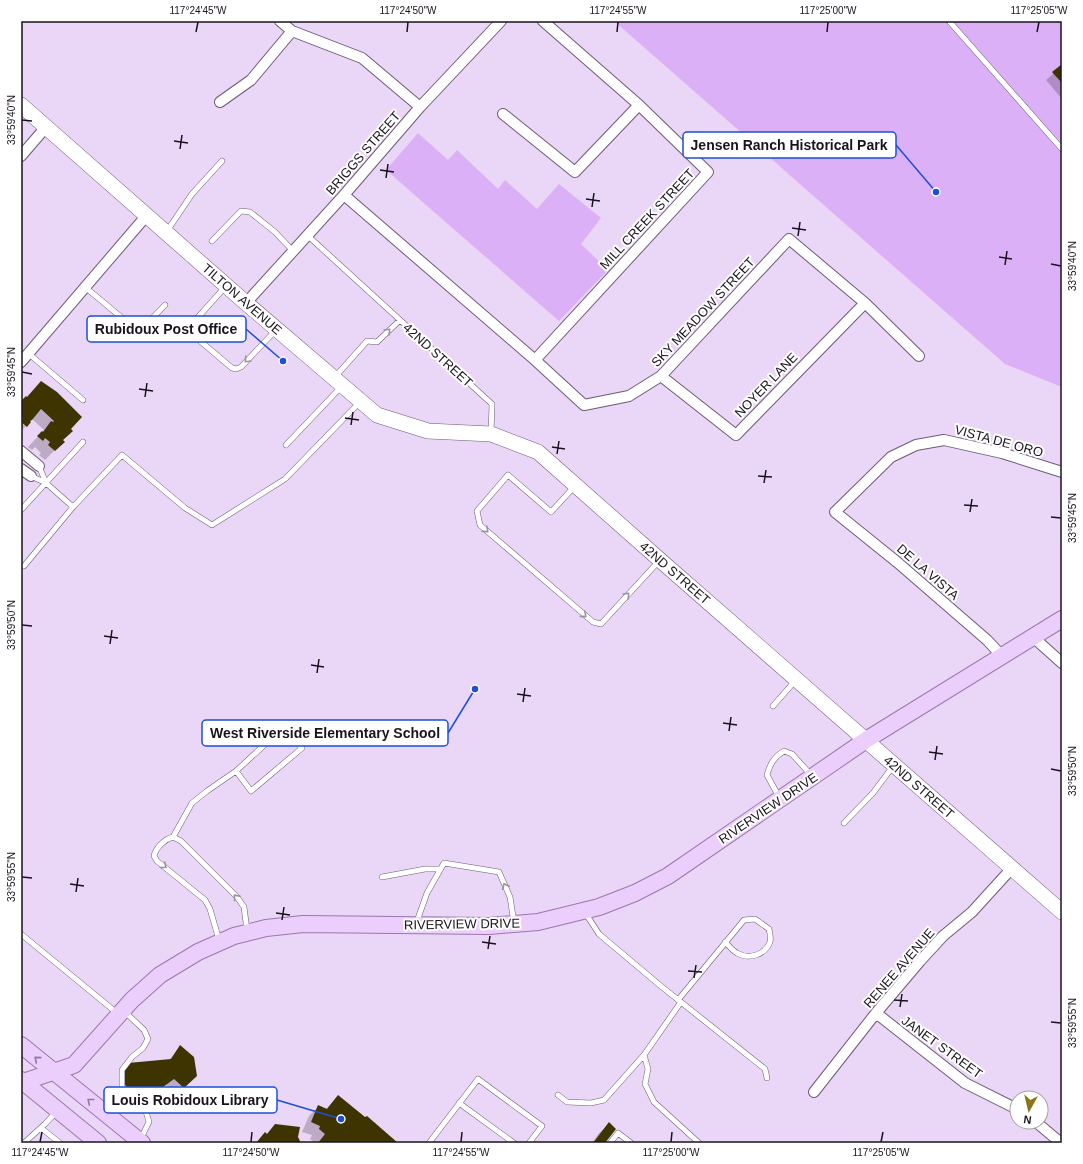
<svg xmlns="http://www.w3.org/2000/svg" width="1083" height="1164" font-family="Helvetica,sans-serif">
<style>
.green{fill:#dcb0f6}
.shadow{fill:#0003}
.building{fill:#3e3402}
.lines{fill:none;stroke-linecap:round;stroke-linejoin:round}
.lane-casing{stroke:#6c5b76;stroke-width:6}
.street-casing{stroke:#6c5b76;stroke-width:12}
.secondary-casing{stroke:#6c5b76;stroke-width:16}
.primary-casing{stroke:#9a78ad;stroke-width:18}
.lane{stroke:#fff;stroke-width:5}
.street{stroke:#fff;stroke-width:10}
.secondary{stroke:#fff;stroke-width:15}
.primary{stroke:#eccefc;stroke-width:16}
.oneway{stroke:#98959a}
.oneway2{stroke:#8e7a98}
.ticks{fill:none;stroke:#1a131e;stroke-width:1.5}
.labels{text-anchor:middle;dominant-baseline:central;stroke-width:4;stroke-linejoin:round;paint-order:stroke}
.street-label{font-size:13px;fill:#1a131e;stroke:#fff}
.leader{fill:none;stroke:#1d4ed8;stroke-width:1.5}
.callout-dot{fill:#1d4ed8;stroke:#fff;stroke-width:1.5}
.callout{fill:#fff;stroke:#1d4ed8;stroke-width:1.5}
.callout-label{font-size:14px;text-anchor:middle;font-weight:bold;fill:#1a131e}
.neatline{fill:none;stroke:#1a131e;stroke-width:1.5}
.ticks-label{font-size:10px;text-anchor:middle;fill:#1a131e}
</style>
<rect width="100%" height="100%" fill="#ead6f6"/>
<path class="green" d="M614,21H1062V387L1005,364Z
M418,133L448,160L457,150L498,189L505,180L537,209L559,184L601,218L581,244L608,270L559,321L386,170Z"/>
<path class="shadow" d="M1062,66V99L1046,80Z
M26,398L69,429L62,441L63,442L45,460L39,455L41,453L35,447L32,450L28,447L44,430L31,418L29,421L30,422L21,431V423L25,426L27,425L21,420V402Z
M180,1047L196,1075L177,1095L165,1085L160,1089L129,1092L123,1087L122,1073L169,1060Z
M338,1096L397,1143H315L310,1139L312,1135L302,1132L309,1116L319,1106L326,1109Z
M609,1124L604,1143H592L599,1133Z"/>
<path class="building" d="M1062,64V83L1052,72Z
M41,381L57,392L82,417L71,429L73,431L63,440L65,442L55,451L48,445L50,442L45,438L43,441L37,436L42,431L43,432L51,421L53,422L54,421L41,409L32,420L30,421L31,422L27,427L21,422L23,418L21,416V401L26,396L27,397Z
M180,1045L194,1057L197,1076L184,1088L174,1079L163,1087L131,1090L125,1085L124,1071L128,1063L171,1059Z
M338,1095L365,1117L367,1116L398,1143H318L325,1134L319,1129L320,1126L311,1122L318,1105L327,1109Z
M609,1122L616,1129L605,1143H593Z
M275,1124L300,1127L298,1137L301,1143H256L265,1132L267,1134Z"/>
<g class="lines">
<defs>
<path id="lane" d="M949,21L1062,149
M167,231L192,194L222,161
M307,235L492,404L491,433
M212,241L241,211L250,212L275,232L293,251
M226,286L191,325V330L193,335L232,368L236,369L241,367L276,330
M85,287L139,332L165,305
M28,353L83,400
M335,377L367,341L377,342L400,320
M286,445L342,386
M39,466L46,483
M574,487L551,512L508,475L477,511L480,525L593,622L601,624L659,561
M73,507L122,455L185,508L212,525L285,479L360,402
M21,510L83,442
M24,566L73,507L46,483L31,476
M773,706L795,681
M779,797L767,775C770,764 774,757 784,751L792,754L811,775
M844,823L873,793L894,765
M173,837L192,803L207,791L236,771L251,791L302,748L284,727L236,771
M382,877L425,869H440
M586,914L599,934L662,987L765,1069L767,1078
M416,924L427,893L444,863L499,872L510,897L514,923
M21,934L117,1013
M219,940L210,909L205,900L157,861L154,856C156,847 165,839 173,837L181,841L237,897L244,907L247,930
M678,1000L744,920L755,919L769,929C770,933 771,938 770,942C765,955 749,960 737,953C733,951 729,946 725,942
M681,1002L644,1055L648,1069L645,1084L654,1102L699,1143
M124,1011L144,1030L148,1039L143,1048L132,1057L122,1070V1088L130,1099L145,1108L149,1122L141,1138
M558,1095L567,1102L591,1103L604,1100L644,1055
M459,1103L514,1143
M41,1128L60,1143
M24,1143L45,1124L57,1111
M429,1143L478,1079L542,1126L529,1143
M610,1143L618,1133L631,1143"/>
<path id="street" d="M280,21L292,31L362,58L420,107
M220,102L251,80L292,31
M503,114L575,172L639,105
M21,156L46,127
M344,195L535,360L584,405L629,396L661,376L789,239L865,303L919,356
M246,303L344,195L420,107L501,21
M535,360L708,172L639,105L543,21
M21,362L147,215
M661,376L736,435L865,303
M21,451L39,466
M21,469L31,476
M1033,637L1062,663
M1002,656L987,640L897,562L835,512L891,457L916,445L944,440L1002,453L1062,472
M876,1013L965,1083L1017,1109
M814,1092L876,1013L920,961L943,936L972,912L1012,868
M1036,1122L1061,1143"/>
<path id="secondary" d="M21,105L246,303L377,415L428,431L491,434L538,452L660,560L1062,912"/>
<path id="primary" d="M21,1045L142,1143
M21,1080L98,1143
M23,1082L74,1065L132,1000L160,975L198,952L234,936L266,928L303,924L489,926L538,922L599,907L635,893L668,876L866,740L1062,619"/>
</defs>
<use href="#lane" class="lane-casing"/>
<use href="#street" class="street-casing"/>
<use href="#secondary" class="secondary-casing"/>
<use href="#primary" class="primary-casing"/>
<use href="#lane" class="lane"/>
<use href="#street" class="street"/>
<use href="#secondary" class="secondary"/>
<use href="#primary" class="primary"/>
</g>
<defs><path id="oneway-chevron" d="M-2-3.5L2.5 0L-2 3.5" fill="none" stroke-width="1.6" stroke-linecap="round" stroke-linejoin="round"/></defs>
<g class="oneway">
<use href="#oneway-chevron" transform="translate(388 331) rotate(-45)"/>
<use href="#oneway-chevron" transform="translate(247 360) rotate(134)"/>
<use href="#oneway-chevron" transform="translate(486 530) rotate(41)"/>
<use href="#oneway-chevron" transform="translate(627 595) rotate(-46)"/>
<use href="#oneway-chevron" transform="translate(584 615) rotate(41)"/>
<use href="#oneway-chevron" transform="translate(164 866) rotate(39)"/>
<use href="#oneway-chevron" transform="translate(505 886) rotate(-115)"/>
<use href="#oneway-chevron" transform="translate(236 897) rotate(-131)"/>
</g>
<g class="oneway2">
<use href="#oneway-chevron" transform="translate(37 1059) rotate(-140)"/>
<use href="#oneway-chevron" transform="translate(90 1101) rotate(-141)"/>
</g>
<path class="ticks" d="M196,32L198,22M407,32L408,22M617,32L618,22M827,32L828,22M1037,32L1039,22M22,120L32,121M174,141L188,143M180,149L182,135M380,170L394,172M386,178L388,164M586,199L600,201M592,207L594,193M792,228L806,230M798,236L800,222M999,257L1012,259M1051,264L1061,266M1005,265L1007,251M22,372L32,374M139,389L153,391M145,397L147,383M345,418L359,420M351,425L353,412M552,447L565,449M557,454L559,441M758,476L772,477M764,483L766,470M964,505L978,506M970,512L972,499M1051,517L1061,518M22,625L32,626M104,636L118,638M110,644L112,630M311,665L324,667M317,673L319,659M517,694L531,696M523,702L525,688M723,723L737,725M729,731L731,717M929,752L943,754M935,760L937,746M1051,769L1061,771M22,877L32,878M70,884L84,886M76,892L78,878M276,913L290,915M282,920L284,907M482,942L496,944M488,949L490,936M688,971L702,972M694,978L696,965M894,1000L908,1001M900,1007L902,994M1051,1022L1061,1023M40,1142L42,1132M251,1142L252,1132M461,1142L462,1132M671,1142L672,1132M881,1142L883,1132"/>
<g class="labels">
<g class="street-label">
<text transform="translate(363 153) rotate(-49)">BRIGGS STREET</text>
<text transform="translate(647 219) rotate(-47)">MILL CREEK STREET</text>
<text transform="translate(242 299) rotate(41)">TILTON AVENUE</text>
<text transform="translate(703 312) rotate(-47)">SKY MEADOW STREET</text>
<text transform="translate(438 355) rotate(42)">42ND STREET</text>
<text transform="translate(766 385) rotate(-46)">NOYER LANE</text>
<text transform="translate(999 441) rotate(15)">VISTA DE ORO</text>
<text transform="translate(928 572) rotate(41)">DE LA VISTA</text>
<text transform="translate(675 573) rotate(41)">42ND STREET</text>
<text transform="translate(919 787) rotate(41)">42ND STREET</text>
<text transform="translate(768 808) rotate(-34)">RIVERVIEW DRIVE</text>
<text transform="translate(462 924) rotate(-1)">RIVERVIEW DRIVE</text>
<text transform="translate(899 968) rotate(-49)">RENEE AVENUE</text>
<text transform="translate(942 1047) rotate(36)">JANET STREET</text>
</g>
</g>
<path class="leader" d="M936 192L896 145M283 361L246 329M475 689L448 733M341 1119L277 1100"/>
<g class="callout-dot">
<circle cx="936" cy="192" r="4"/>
<circle cx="283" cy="361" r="4"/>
<circle cx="475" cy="689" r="4"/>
<circle cx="341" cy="1119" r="4"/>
</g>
<g class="callout">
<rect x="683" y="132" width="213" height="26" rx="4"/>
<rect x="87" y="316" width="159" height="26" rx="4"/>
<rect x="202" y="720" width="246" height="26" rx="4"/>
<rect x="104" y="1087" width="173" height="26" rx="4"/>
</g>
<g class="callout-label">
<text x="789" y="150">Jensen Ranch Historical Park</text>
<text x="166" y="334">Rubidoux Post Office</text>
<text x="325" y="738">West Riverside Elementary School</text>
<text x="190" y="1105">Louis Robidoux Library</text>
</g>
<rect width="1083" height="1164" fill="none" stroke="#ffffff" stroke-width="44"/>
<g transform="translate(1029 1110) rotate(188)"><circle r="19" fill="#ffffff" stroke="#a3a1a5"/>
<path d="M0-3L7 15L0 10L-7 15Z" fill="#89761a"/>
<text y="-6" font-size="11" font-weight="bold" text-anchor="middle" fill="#1a131e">N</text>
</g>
<rect x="22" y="22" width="1039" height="1120" class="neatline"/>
<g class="ticks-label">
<text x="198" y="14">117°24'45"W</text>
<text x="408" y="14">117°24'50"W</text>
<text x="618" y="14">117°24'55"W</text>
<text x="828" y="14">117°25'00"W</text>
<text x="1039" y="14">117°25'05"W</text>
<text transform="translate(11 120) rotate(-90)" y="4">33°59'40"N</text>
<text transform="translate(1072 266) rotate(-90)" y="4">33°59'40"N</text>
<text transform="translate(11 372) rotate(-90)" y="4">33°59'45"N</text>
<text transform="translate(1072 518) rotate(-90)" y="4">33°59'45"N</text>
<text transform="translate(11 625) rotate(-90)" y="4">33°59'50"N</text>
<text transform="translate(1072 771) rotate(-90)" y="4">33°59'50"N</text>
<text transform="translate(11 877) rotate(-90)" y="4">33°59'55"N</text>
<text transform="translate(1072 1023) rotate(-90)" y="4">33°59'55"N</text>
<text x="40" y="1156">117°24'45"W</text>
<text x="251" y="1156">117°24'50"W</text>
<text x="461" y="1156">117°24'55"W</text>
<text x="671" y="1156">117°25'00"W</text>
<text x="881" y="1156">117°25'05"W</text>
</g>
</svg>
